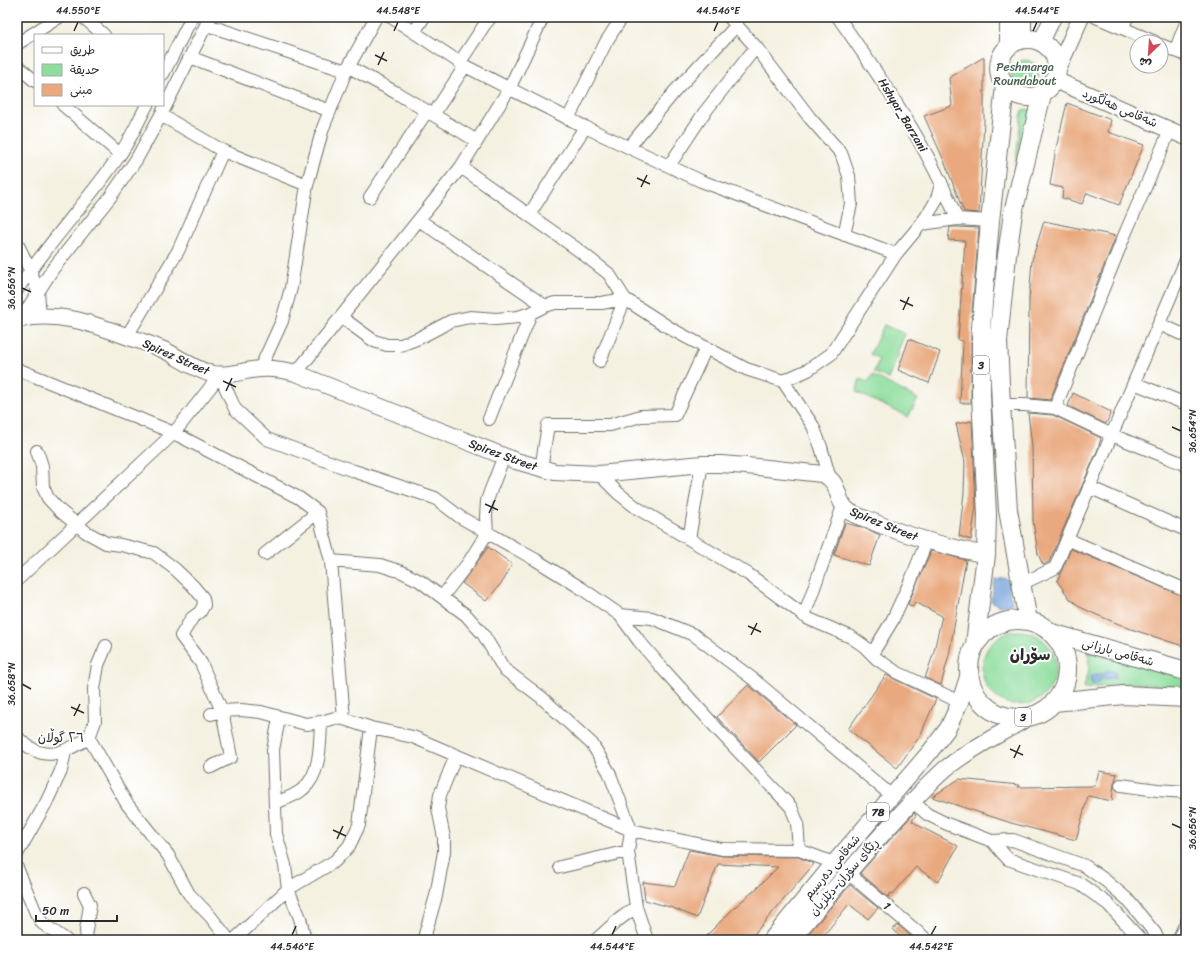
<svg xmlns="http://www.w3.org/2000/svg" width="1203" height="957" font-family="Sriracha,'Playpen Sans Arabic',sans-serif">
<style>
.green{fill:#8ddd9d;stroke:#5c8464}
.water{fill:#74a3dd;stroke:#506784}
.building{fill:#e9a87d}
.lines{fill:none;stroke-linecap:round;stroke-linejoin:round}
.minor-casing{stroke:#71706b;stroke-width:14}
.major-casing{stroke:#71706b;stroke-width:18}
.highway-casing{stroke:#71706b;stroke-width:20}
.minor{stroke:#fff;stroke-width:12}
.major{stroke:#fff;stroke-width:16}
.highway{stroke:#fff;stroke-width:18}
.ticks{fill:none;stroke:#2b2b2b;stroke-width:1.5}
.labels{text-anchor:middle;dominant-baseline:central;stroke-width:4;stroke-linejoin:round;paint-order:stroke}
.shield{fill:#fff;stroke:#6b6b6b;stroke-width:1}
.shield-label{font-size:11px;font-weight:bold;fill:#2b2b2b}
.park-label{font-size:12px;fill:#48604d;stroke:#fff}
.street-label{font-size:12px;fill:#2b2b2b;stroke:#fff}
.neighbourhood-label{font-size:13px;fill:#2b2b2b;stroke:#fff}
.district-label{font-size:16px;font-weight:bold;fill:#2b2b2b;stroke:#fff}
.neatline{fill:none;stroke:#2b2b2b;stroke-width:1.5}
.ticks-label{font-size:10px;text-anchor:middle;fill:#2b2b2b}
</style>
<rect width="100%" height="100%" fill="#fff"/>
<filter id="ink" filterUnits="userSpaceOnUse"><feTurbulence type="fractalNoise" baseFrequency=".025" numOctaves="2"/><feDisplacementMap in="SourceGraphic" scale="8" xChannelSelector="R" yChannelSelector="G"/><feConvolveMatrix kernelMatrix="1 2 1 2 8 2 1 2 1" color-interpolation-filters="sRGB"/></filter>
<filter id="wash" filterUnits="userSpaceOnUse"><feTurbulence type="fractalNoise" baseFrequency=".012" numOctaves="4" result="noise"/><feDisplacementMap in="SourceGraphic" scale="16" xChannelSelector="R" yChannelSelector="G"/><feGaussianBlur stdDeviation="0.9" result="paint"/><feColorMatrix in="noise" values="0 0 0 0 0 0 0 0 0 0 0 0 0 0 0 0 0 1.4 0 .05"/><feComposite in="paint" operator="in"/></filter>
<g filter="url(#wash)">
<rect width="100%" height="100%" fill="#f4f1e1"/>
<path class="green" d="M1011 74a14 14 0 1 1 28 0a14 14 0 1 1-28 0Z
M1036,109L1012,191L1022,110Z
M884,325L905,334L897,353L899,354L888,379L874,372L879,359L870,354Z
M872,375L918,399L908,417L856,392L860,379L868,382Z
M982 668a37 37 0 1 1 74 0a37 37 0 1 1-74 0Z
M1088,652L1186,678V688L1129,683L1083,689C1089,673 1090,670 1088,652Z"/>
<path class="water" d="M1005,578L1010,581L1009,592L1013,604L999,606L991,601L995,580Z
M1109,670L1115,672L1116,675L1115,678L1103,679L1094,685L1091,683V677L1094,674H1103Z"/>
<g id="blocks">
<path class="building" d="M984,57V121L979,213L965,212L963,210L945,163L924,116L952,106L949,78Z
M1067,103L1111,120L1108,132L1144,145L1119,205L1087,193L1082,204L1062,198L1063,188L1050,185L1056,148Z
M1044,221L1116,236L1050,400L1028,398L1029,300L1032,260Z
M950,227H957L979,228L971,326V403H960L963,341L958,340L965,241L948,240Z
M909,339L940,352L929,383L898,370Z
M1073,393L1111,412L1106,424L1068,406Z
M1028,413L1053,415L1101,438L1098,449L1049,562L1043,565L1038,554L1033,521L1032,446Z
M972,421L976,506L971,540L959,536L964,493L965,462L956,424Z
M845,523L861,527L880,535L869,566L834,555Z
M488,547L512,564L504,580L486,601L462,583Z
M1071,549L1186,597V647L1131,629L1097,615L1082,608L1070,599L1057,581Z
M931,551L966,560L949,655L941,685L925,678L933,655L942,616L915,602L913,607L908,604Z
M886,675L936,699L920,736L897,768L848,729Z
M748,685L796,725L759,762L717,717Z
M1099,771L1117,774L1114,784L1112,801L1088,796L1076,840L1011,823L932,797L959,779L1019,785L1018,787L1095,786Z
M914,813L916,815L912,821L921,827L958,846L938,882L916,867L893,894L891,893L888,897L860,873Z
M689,850L722,856L798,857L814,864L749,940H705L709,933L736,906L757,888L778,867L718,864L697,918L673,908L645,900L643,882L675,886Z
M850,885L878,908L868,919L849,904L820,940H803Z
M898,925L915,940H903L893,929Z"/>
</g>
</g>
<g filter="url(#ink)">
<use href="#blocks" fill-opacity="0" stroke="#71706b" stroke-width="1"/>
<g class="lines">
<defs>
<path id="minor" d="M83,17L104,35
M391,17L465,66L585,127L701,181L896,254
M729,17L756,47L810,118L841,153L849,176L851,204L844,235
M838,17C883,81 928,146 957,219
M1096,17L1155,42
M207,25L346,71
M1123,28L1127,17
M414,32L424,17
M17,44L59,17
M1161,45L1186,55
M1175,51L1186,23
M190,57L330,111
M460,62L485,24L491,17
M17,66L35,81
M349,67L395,92L477,141
M163,74L192,17
M63,105L120,154
M161,115L223,151L307,185
M433,115L465,66
M568,119L606,42L622,17
M1170,130L1125,234L1055,408L1112,435L1186,465
M629,147L675,91L737,25
M669,166L704,113L756,47
M461,167L577,249L609,274L625,299L673,330L746,369L783,381L813,426L821,447L830,479
M370,197L427,111
M529,215L585,127
M419,220L545,306
M921,224C931,210 939,200 941,182
M17,243L30,270L38,292L40,316
M17,290C48,243 87,202 119,156C130,140 138,122 147,105
M341,317L374,341L387,345H401L419,338L451,321L470,317L496,319L518,317L531,313L545,306L555,303H601L625,299L600,361
M21,319L52,270L111,196L136,160L161,115L210,17
M1159,324L1186,336
M127,336L178,251L223,151
M17,369L174,433L299,498L318,512L331,561L344,719
M260,369L282,321L291,288L307,185L323,128L346,71L376,17
M296,373L461,167L509,89L543,17
M783,381L808,370L831,354L896,254L921,224L957,219L990,221
M1134,383L1186,404
M1001,405H1024L1055,408
M489,419L531,313
M37,451L42,466L43,487L48,498L59,510L86,532L106,543L121,545L154,553L175,569L193,586L203,598L204,605L200,612L192,618L181,636L201,663L222,711L231,757L211,767
M541,469L548,425H610L641,416L675,415L706,348
M599,474L618,493L637,508L748,574L809,619L851,637L864,646L877,659L896,672L960,702
M1089,487L1186,530
M689,539L702,464
M1067,539L1186,590
M265,554L318,512
M331,561L380,565L402,572L420,581L466,615L483,634L504,669L541,697L592,744L609,772L631,830L628,851L636,907L647,940
M17,580L174,433L220,375L235,409L267,439L354,471L435,498L460,517L536,560L581,588L620,615L639,641L663,669L720,732L791,807L797,822L799,850
M1021,584L1055,568L1186,260
M442,597L469,562L487,533L486,517L487,501L490,492L504,456
M620,615L652,618L694,635L753,679L892,796
M804,616L843,506
M872,654L892,621L911,580L927,540
M211,714L222,711L241,710L261,712L306,724L321,722L335,718L344,719L371,728L413,737L631,830L722,849L799,850L834,863
M279,718L273,750L276,834L285,865L288,889L300,918L305,940
M17,737C44,764 60,754 89,738L95,721L94,689L98,665L106,646
M89,738L127,804L168,855L189,894L210,916L229,940
M1121,785L1157,790L1186,792
M912,801L927,814L947,824L992,841L1013,840L1085,866L1106,881L1127,899L1155,933L1158,940
M275,803C285,799 295,796 303,789C321,774 320,743 321,722
M992,841L1008,859L1080,884L1108,904L1141,940
M17,854L46,803L61,771L65,751
M560,867L628,851
M17,868L36,913L42,923L66,940
M847,872L927,940
M84,893L90,905L86,930L87,940
M424,938L436,896L444,852V838L438,808L440,795L456,755
M234,940L288,889L335,861L349,846L359,825L371,728
M596,940L617,921L636,907
M1178,940L1186,923"/>
<path id="major" d="M1041,42L1053,17
M1057,71L1081,17
M1055,80L1186,137
M17,320C55,310 91,323 126,336C140,341 153,345 166,351C181,359 196,370 212,374C229,377 244,370 260,369C272,368 285,370 296,373L516,461L555,472L599,474L702,464H721L758,467L822,474C843,483 833,500 850,512C858,517 868,519 876,523C911,537 948,547 986,555
M771,940L834,863L929,753L948,728L960,702L969,674
M791,940C822,903 853,866 886,830C905,809 924,788 945,769C972,747 1003,733 1032,715"/>
<path id="highway" d="M1009,17V45
M999 68a29 29 0 1 1 58 0a29 29 0 1 1-58 0Z
M1022,39V17
M969 669a49 49 0 1 1 98 0a49 49 0 1 1-98 0Z
M1028,621L1008,510L1001,405L998,341L1007,255L1013,213L1042,94
M1051,633L1186,671
M975,644L986,555L987,514L981,395V327L990,221L1005,86
M1054,702L1124,695L1186,698"/>
</defs>
<use href="#minor" class="minor-casing"/>
<use href="#major" class="major-casing"/>
<use href="#highway" class="highway-casing"/>
<use href="#minor" class="minor"/>
<use href="#major" class="major"/>
<use href="#highway" class="highway"/>
</g>
</g>
<path class="ticks" d="M74,31L78,22M394,31L398,22M714,31L718,22M1033,31L1037,22M375,55L387,61M378,65L384,52M637,178L650,184M641,187L647,175M22,288L31,292M900,300L913,306M903,310L909,297M223,381L236,387M226,391L232,378M1172,427L1181,431M485,504L498,510M489,513L495,500M748,626L761,632M751,635L757,623M22,684L31,689M71,707L84,713M74,716L80,704M1010,749L1023,755M1014,758L1020,745M1172,824L1181,828M333,830L346,836M337,839L343,826M292,935L296,926M612,935L616,926M931,935L936,926"/>
<g class="labels">
<g class="shield">
<rect x="973" y="356" width="16" height="18" rx="3"/>
<rect x="1015" y="708" width="16" height="18" rx="3"/>
<rect x="867" y="803" width="22" height="18" rx="3"/>
</g>
<g class="shield-label">
<text x="981" y="365">3</text>
<text x="1023" y="717">3</text>
<text x="878" y="812">78</text>
</g>
<g class="park-label">
<text x="1025" y="67">Peshmarga<tspan x="1025" dy="14">Roundabout</tspan></text>
</g>
<g class="street-label">
<text transform="translate(1120 108) rotate(23)">شەقامی ھەڵگورد</text>
<text transform="translate(903 115) rotate(59)">Hshyar_Barzani</text>
<text transform="translate(176 357) rotate(24)">Spirez Street</text>
<text transform="translate(503 455) rotate(20)">Spirez Street</text>
<text transform="translate(884 524) rotate(22)">Spirez Street</text>
<text transform="translate(1118 652) rotate(16)">شەقامی بارزانی</text>
<text transform="translate(832 867) rotate(-50)">شەقامی دەرسیم</text>
<text transform="translate(844 877) rotate(-49)">ڕێگای سۆران-دێلزیان</text>
<text transform="translate(887 906) rotate(41)">1</text>
</g>
<g class="neighbourhood-label">
<text x="61" y="737">٢٦ گوڵان</text>
</g>
<g class="district-label">
<text x="1030" y="654">سۆران</text>
</g>
</g>
<rect width="1203" height="957" fill="none" stroke="#fff" stroke-width="44"/>
<rect x="34" y="34" width="130" height="72" fill="#ffffff" stroke="#aaaaaa"/>
<rect x="42" y="47" width="20" height="6" fill="#ffffff" stroke="#aaaaaa"/>
<text x="70" y="54" font-size="12" fill="#2b2b2b">طريق</text>
<rect x="42" y="64" width="20" height="12" fill="#8ddd9d" stroke="#aaaaaa"/>
<text x="70" y="74" font-size="12" fill="#2b2b2b">حديقة</text>
<rect x="42" y="84" width="20" height="12" fill="#e9a87d" stroke="#aaaaaa"/>
<text x="70" y="94" font-size="12" fill="#2b2b2b">مبنى</text>
<g transform="translate(1149 54) rotate(205)"><circle r="19" fill="#ffffff" stroke="#aaaaaa"/>
<path d="M0-3L7 15L0 10L-7 15Z" fill="#d1495b"/>
<text y="-6" font-size="11" font-weight="bold" text-anchor="middle" fill="#2b2b2b">ش</text>
</g>
<path d="M36 915v6h81v-6" fill="none" stroke="#2b2b2b" stroke-width="2"/>
<text x="42" y="915" font-size="12" fill="#2b2b2b" stroke="#ffffff" stroke-width="3" paint-order="stroke">50 m</text>
<rect x="22" y="22" width="1159" height="913" class="neatline"/>
<g class="ticks-label">
<text x="78" y="14">44.550°E</text>
<text x="398" y="14">44.548°E</text>
<text x="718" y="14">44.546°E</text>
<text x="1037" y="14">44.544°E</text>
<text transform="translate(11 288) rotate(-90)" y="4">36.656°N</text>
<text transform="translate(1192 431) rotate(-90)" y="4">36.654°N</text>
<text transform="translate(11 684) rotate(-90)" y="4">36.658°N</text>
<text transform="translate(1192 828) rotate(-90)" y="4">36.656°N</text>
<text x="292" y="950">44.546°E</text>
<text x="612" y="950">44.544°E</text>
<text x="931" y="950">44.542°E</text>
</g>
</svg>
